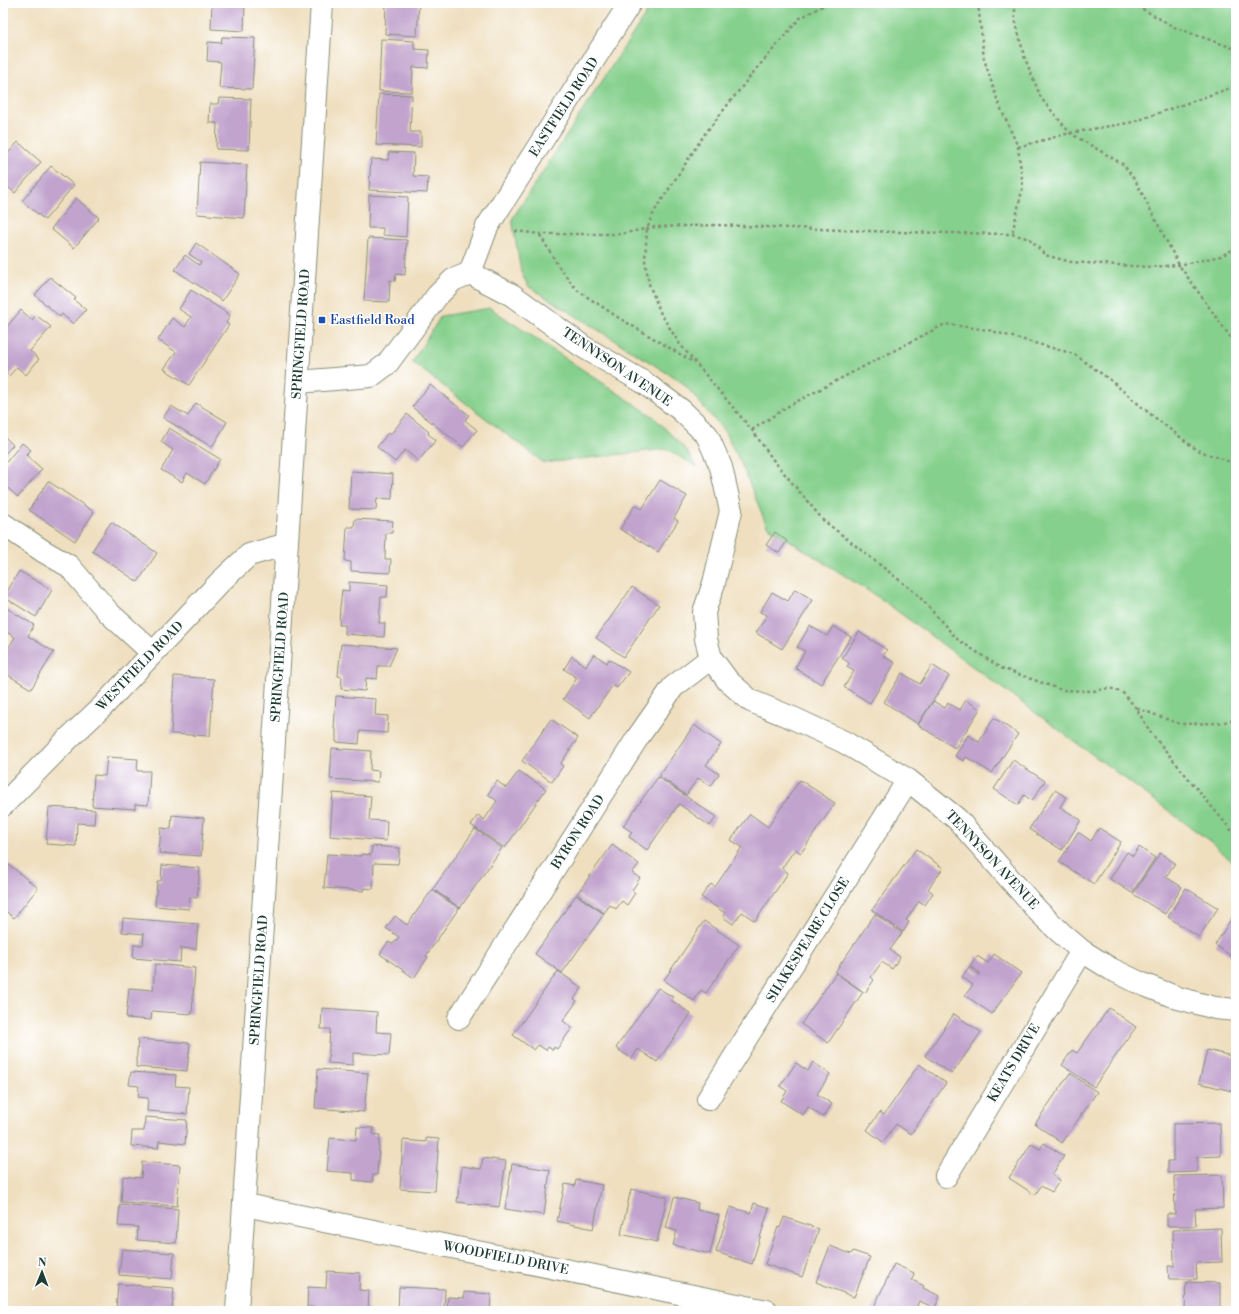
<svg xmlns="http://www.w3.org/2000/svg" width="1239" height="1314" font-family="'Libre Bodoni',serif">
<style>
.green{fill:#86d08d;stroke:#528660}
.building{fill:#c1a3cd}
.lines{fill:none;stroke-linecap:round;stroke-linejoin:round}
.minor-casing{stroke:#878e7a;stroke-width:24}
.path{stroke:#878e7a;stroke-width:2.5;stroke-dasharray:3 3;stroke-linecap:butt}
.minor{stroke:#fff;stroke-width:22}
.transit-dot{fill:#1a4fb4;stroke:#fff;stroke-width:1.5}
.labels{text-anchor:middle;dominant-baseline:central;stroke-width:3;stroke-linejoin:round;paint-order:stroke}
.street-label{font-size:13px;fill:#1f3d34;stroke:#fff}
.transit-label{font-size:13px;fill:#164399;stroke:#fff;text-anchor:start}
</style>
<rect width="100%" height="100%" fill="#fff"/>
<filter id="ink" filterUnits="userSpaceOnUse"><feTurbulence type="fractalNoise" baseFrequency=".025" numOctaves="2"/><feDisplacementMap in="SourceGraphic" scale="8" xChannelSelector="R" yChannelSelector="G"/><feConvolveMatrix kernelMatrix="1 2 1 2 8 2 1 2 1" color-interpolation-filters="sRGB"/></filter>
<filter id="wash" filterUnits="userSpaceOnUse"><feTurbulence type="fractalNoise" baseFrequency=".012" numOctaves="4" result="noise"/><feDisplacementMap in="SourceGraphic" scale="16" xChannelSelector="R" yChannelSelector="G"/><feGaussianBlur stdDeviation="0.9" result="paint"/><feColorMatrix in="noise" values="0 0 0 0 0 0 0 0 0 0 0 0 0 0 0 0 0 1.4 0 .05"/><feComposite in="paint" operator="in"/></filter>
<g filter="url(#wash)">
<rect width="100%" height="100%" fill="#efdfbf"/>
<path class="green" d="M653,3H1236V865L1211,842L881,599L767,526L741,463L724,431L683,383L528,286L521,272L512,219Z
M490,308L654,417L686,450L697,467L667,449L544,463L412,362L441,316Z"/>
<g id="blocks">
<path class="building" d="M212,3H245L244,31L211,29Z
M386,3H419L417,36L385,34Z
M222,37L255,38L252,89L219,88L221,62L207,61L208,42L221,43Z
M381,39L414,41V49L429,50L428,68L413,67L412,92L379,91Z
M379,94L412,95L410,132H421V147L376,145Z
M219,98L251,99L249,150L216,149L217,123H209L210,104H218Z
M18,142L41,162L15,193L3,183V159Z
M389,152L414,153L413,176L428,177L427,193L369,190L371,159L388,160Z
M200,162L247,165L244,218L197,214Z
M51,166L74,185L45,220L22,201Z
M369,195L408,197L406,237L383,235V228H368Z
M76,198L99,218L74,248L51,229Z
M368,238L407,240L405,275L396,274L395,281L390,280L389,302L364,301Z
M196,243L240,274L222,301L175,270L185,255L199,265L201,262L189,254Z
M50,277L76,298L74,300L86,310L73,324L62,314L60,317L35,295Z
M191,290L230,315L226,323L229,325L189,385L164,369L176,352L158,340L172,318L185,327L191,317L179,309Z
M21,310L32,320L36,315L51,327L30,351L39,359L26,375L17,367L9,376L3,371V331Z
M430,385L469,415L465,420L477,430L463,447L412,407Z
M196,403L227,422L212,447L163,418L171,406L188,416Z
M407,414L429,432L428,434L436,440L418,461L405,450L395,462L377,447L388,433L390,435Z
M169,428L220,459L205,484L187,473L182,482L161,470L173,450L161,442Z
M3,435L13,445L3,456Z
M22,443L31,450L26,455L42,469L18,497L3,484V466Z
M351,471L393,474L392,499L377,498L376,510L349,509Z
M660,480L687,496L674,518L678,521L658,552L620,529L635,505L642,509Z
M48,481L94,512L75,541L29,510Z
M355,519L393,521L392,533H386L385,559H391L390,573L351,571V562L345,561L347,527H354Z
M111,522L157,553L138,582L92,551Z
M775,532L787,541L779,553L766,545Z
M19,571L52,590L36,617L4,597Z
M349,582L388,585L387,597H381L379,623H385L384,637L345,634V625H339L340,607L342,590L349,591Z
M632,587L659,605L624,657L596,638Z
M795,589L813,600L782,649L756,633L767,615L760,612L772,592L788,601Z
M3,606L34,625L28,636L54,652L31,689L3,672V657L15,637L3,630Z
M810,626L827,636L833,626L851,637L821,684L795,668L805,651L797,647Z
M859,632L887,650L883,656L895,663L870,703L844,687L854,671L847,667L849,663L842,658Z
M341,644L397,648L389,666H378L377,679L366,678L365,691L341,689L342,677L338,676Z
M594,654L607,663L609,659L629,672L617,688L613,685L590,718L563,699L577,678L564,669L572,656L586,666Z
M932,665L949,676L918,724L884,702L902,673L920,684Z
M174,676L214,679L210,736L171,734Z
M336,696L376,699L375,715L388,716L387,733L360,731L359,744L336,742V729H334Z
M966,700L980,709L955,748L918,725L933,701L945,708L948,703L960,710Z
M994,718L1018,734L992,773L966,757L964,761L955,756L968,735L979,742Z
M551,719L578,738L560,764L563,766L552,782L522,761Z
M694,725L721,744L706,765L719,774L711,786L698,778L686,795L659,776Z
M332,748L371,751L370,770L379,771L378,782L330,779Z
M107,757L138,759L137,771H150L148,805L135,804V809L92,806L94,775L105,776Z
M1013,760L1045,781L1032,801L1024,795L1018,805L994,789Z
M519,771L546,789L505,848L471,825L478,815L484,820L497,801L488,794L497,781L506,788Z
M658,777L716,817L710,826L679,804L647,850L629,837L632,832L623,826Z
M800,780L835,803L801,853L795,849L782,868L788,873L755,921L742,912L733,924L723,917L725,913L701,897L711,884L715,887L742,847L731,840L750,814L768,827Z
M1055,790L1066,797L1060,807L1081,820L1062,850L1029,829Z
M333,793L371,796L369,820L387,821L386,841L330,836Z
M49,807L95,810L94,824L77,823L76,846L46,844Z
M172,815L204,818L201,856L159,853L161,828L171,829Z
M1099,828L1121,842L1094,884L1059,862L1078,832L1091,841Z
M475,829L502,848L460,908L433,889Z
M612,845L639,864L632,873L640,878L632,890L635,893L627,905L622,901L616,909L610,905L604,913L577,894Z
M372,846L400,848L398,864L374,863L373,889L364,888L363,891L324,888L327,854L361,856L362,854L371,855Z
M1139,847L1155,858L1132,893L1110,879L1127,852L1133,856Z
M916,849L943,868L928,889L933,893L925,905L919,901L906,920L909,922L903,932L872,910Z
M1160,853L1175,863L1166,877L1182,887L1165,914L1133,894Z
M3,860L38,888L14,918L3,909Z
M162,865L200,868L197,898L190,897L189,909L155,906L157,881H161Z
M1186,888L1218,908L1199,937L1168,917Z
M432,890L459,908L426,956L428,957L414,978L380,954L388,942L393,944L399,937L386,928L395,916L407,925Z
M576,895L604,914L562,973L535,954Z
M875,914L902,933L890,950L900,957L892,969L882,962L871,977L874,980L865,993L835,972Z
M1233,916L1236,917V959L1215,945Z
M123,918L198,924L196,949L181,948L180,962L133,958L134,945H143L144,934L122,932Z
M704,921L739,945L706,993L701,990L694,1001L664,980Z
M994,954L1021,973L992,1014L965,995L973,985L962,977L969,967L979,975L980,973L970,966L977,956L988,963Z
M155,964L195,968L192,1014L152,1011L151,1020L126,1018L129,988L153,990Z
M558,971L582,988L574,999L577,1001L563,1021L572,1028L557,1049L554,1047L553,1050L548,1047L546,1050L538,1045L534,1050L513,1035Z
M836,973L863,992L828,1043L801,1024Z
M658,988L673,997L671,1000L691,1014L657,1062L638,1049L632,1059L616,1048Z
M322,1008L377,1012L376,1032L391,1033L389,1055L353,1053V1065L328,1063L330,1029H321Z
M1109,1008L1136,1027L1094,1087L1062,1065L1072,1050L1077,1053Z
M954,1014L981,1032L952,1074L925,1056Z
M138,1039L190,1043L187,1071L136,1067Z
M1207,1050L1236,1057V1092L1199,1083Z
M813,1062L830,1074L817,1094L832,1104L823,1117L808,1107L803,1115L781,1101L787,1091L780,1086L796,1063L808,1071Z
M919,1064L946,1083L911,1134L896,1124L883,1142L867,1130L880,1112L884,1115Z
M318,1069L368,1073L364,1112L315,1108Z
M131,1072L176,1075L175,1086L189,1087L187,1114L147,1111L148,1098L138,1097L139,1086L129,1085Z
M1070,1073L1097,1092L1062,1143L1035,1124Z
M145,1117L187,1120L185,1144L159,1141L158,1148L131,1146L132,1131H144Z
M1220,1123L1221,1156L1197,1157V1172L1168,1173V1161H1173V1124Z
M357,1127L374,1128L373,1134L380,1135L377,1175H373L372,1182L353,1180V1173L327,1171L330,1138L356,1140Z
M426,1138L439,1139L435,1191L400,1189L403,1140L426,1142Z
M1044,1143L1064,1156L1052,1175L1060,1180L1052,1192L1041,1186L1035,1195L1009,1178L1031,1144L1040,1149Z
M483,1158L506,1161L499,1207L457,1202L462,1166L481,1169Z
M142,1162L180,1165L177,1206L121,1202L123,1176L141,1178Z
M512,1164L550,1170L544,1215L505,1209Z
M1222,1175L1223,1208L1195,1209L1196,1226H1167V1214H1175L1174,1176Z
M576,1180L602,1185L593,1229L557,1221L565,1184L575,1186Z
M631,1189L667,1197L657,1242L621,1234Z
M674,1197L698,1203L697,1210L719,1215L710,1254L673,1245L677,1231L666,1228Z
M754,1203L769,1208L752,1264L716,1252L730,1207L751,1213Z
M120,1204L178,1209L176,1243L137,1240L138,1227L118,1226Z
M784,1217L819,1229L802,1277L765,1264L778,1227L780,1228Z
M1221,1228L1222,1262L1196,1263L1197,1279H1169L1168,1266H1174L1173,1230Z
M830,1246L851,1254L853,1251L870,1257L854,1297L816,1282Z
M122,1249L174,1253L172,1279L119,1275Z
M894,1264L914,1273L912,1280L924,1286L923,1288L940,1296L935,1308L919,1301L915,1311H872Z
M327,1271L360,1273L359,1290L369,1291L368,1311H352L353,1309L307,1307L308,1287L326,1288Z
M1186,1282L1220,1283V1311H1185Z
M118,1284L174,1288L172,1311H116Z
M399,1287L445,1289L444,1311H398Z
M464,1292L491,1294L490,1311H447L448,1297L464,1298Z
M500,1307L521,1310V1311H499Z"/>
</g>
</g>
<g filter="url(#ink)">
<use href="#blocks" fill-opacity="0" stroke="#878e7a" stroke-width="1"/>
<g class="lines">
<defs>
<path id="minor" d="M470,273L512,295L582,346L643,382L681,410L707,435L721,467L731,511L714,583L704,612L706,639L711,658L728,681L751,701L795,719L844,742L908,780L957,819L1038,911L1061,933L1082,951L1111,969L1142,984L1178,998L1215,1008L1236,1010
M298,382L371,376L387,364L437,296L453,280L470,273L487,227L630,3
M3,524L43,551L69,566L109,613L153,653
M3,805L70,737L103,706L220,582L249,555L287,544
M459,1018L638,737L673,687L711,658
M708,1099L908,780
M946,1176L1082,951
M245,1205L767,1311
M237,1311L322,3"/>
</defs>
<use href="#minor" class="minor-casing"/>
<path class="path" d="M828,3L800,18L752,74L704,135L654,212L647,229L645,260L649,284L661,314L679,343L752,430L774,461L823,520L917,594L957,639L1001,668L1062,690L1093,691L1110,688L1123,693L1136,708L1151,733L1236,836
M978,3L984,59L998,102L1018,147L1023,186L1012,234
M1015,3V18L1024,56L1041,98L1070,133L1124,165L1136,182L1179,265L1236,345
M1132,3L1176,28L1236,49
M1018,147L1070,133L1133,122L1236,86
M515,231L540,234H620L655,227L717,225L894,232L1012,234L1030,239L1045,255L1071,262L1150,267L1179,265L1221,256L1236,248
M540,235L559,267L577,290L619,318L695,363
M752,430L790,405L945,324L988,330L1074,354L1109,379L1149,413L1197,450L1236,464
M1137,708L1180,724L1218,723L1236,720"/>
<use href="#minor" class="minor"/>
</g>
</g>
<rect class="transit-dot" x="318" y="316" width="8" height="8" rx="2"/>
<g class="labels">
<g class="street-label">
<text transform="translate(564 107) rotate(-57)">EASTFIELD ROAD</text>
<text transform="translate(301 334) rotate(-86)">SPRINGFIELD ROAD</text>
<text transform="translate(617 367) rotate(34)">TENNYSON AVENUE</text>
<text transform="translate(280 657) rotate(-86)">SPRINGFIELD ROAD</text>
<text transform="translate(140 666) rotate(-46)">WESTFIELD ROAD</text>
<text transform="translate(578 832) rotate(-57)">BYRON ROAD</text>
<text transform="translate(992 860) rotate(47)">TENNYSON AVENUE</text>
<text transform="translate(808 940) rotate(-58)">SHAKESPEARE CLOSE</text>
<text transform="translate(259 980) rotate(-86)">SPRINGFIELD ROAD</text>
<text transform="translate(1014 1063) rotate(-59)">KEATS DRIVE</text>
<text transform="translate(506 1258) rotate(11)">WOODFIELD DRIVE</text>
</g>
<g class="transit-label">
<text x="330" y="320">Eastfield Road</text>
</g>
</g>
<rect width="1239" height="1314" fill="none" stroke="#fff" stroke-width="16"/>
<g transform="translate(42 1272) rotate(1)" stroke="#ffffff" stroke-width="3" paint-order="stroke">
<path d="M0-3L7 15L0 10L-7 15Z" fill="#1f3d34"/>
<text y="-6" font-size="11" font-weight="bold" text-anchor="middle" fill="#1f3d34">N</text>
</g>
</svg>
